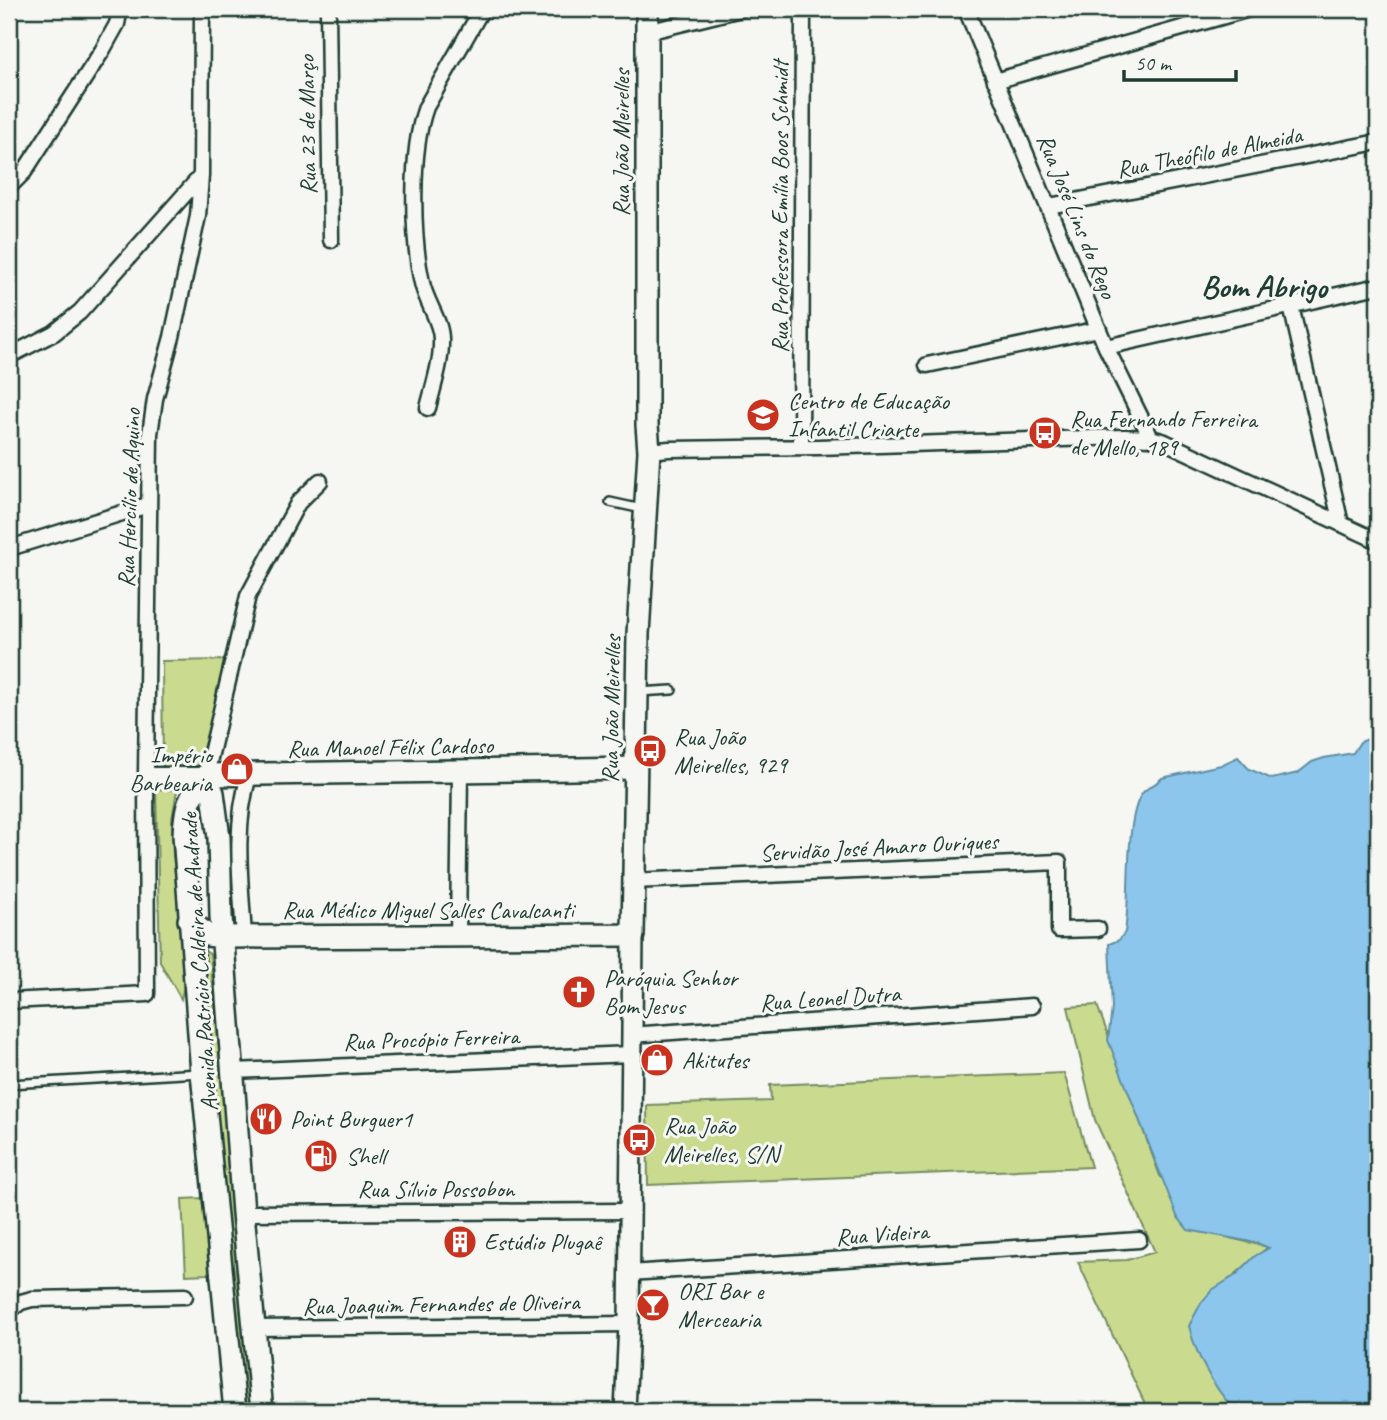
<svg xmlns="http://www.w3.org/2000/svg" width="1387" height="1420" font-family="Caveat,sans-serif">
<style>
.green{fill:#cadb8f;stroke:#748c62;stroke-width:2}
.water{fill:#8cc6ec;stroke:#608fa2;stroke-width:2}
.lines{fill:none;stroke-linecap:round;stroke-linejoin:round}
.service-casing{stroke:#1f3d34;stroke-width:12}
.minor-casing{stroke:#1f3d34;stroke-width:19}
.secondary-casing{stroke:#1f3d34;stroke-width:24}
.primary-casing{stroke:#1f3d34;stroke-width:26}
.service{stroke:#f6f6f2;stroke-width:7}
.minor{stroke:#f6f6f2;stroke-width:14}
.secondary{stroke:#f6f6f2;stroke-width:19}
.primary{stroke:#f6f6f2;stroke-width:21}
.labels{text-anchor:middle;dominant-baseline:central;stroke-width:6;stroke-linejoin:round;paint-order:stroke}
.street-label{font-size:24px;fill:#1f3d34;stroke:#f6f6f2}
.poi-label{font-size:24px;fill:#1f3d34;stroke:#f6f6f2;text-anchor:start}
.district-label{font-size:32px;font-weight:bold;fill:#1f3d34;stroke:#f6f6f2}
</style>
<rect width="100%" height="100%" fill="#f6f6f2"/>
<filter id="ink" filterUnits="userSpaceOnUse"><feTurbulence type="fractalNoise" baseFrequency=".0143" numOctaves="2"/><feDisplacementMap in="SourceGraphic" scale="14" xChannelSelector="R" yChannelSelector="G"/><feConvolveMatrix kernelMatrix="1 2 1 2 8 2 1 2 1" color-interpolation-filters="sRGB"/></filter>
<g filter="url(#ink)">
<path class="green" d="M228,660L198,766L163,767L162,661Z
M156,789L177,790L172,819L173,855L186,977L181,999L160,962Z
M196,946L210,954L253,1411H240Z
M1097,1005L1160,1176L1230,1238L1268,1247L1203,1301L1237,1411H1174L1173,1406L1147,1408L1078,1262L1127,1260L1155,1252L1095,1120L1068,1007Z
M1064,1073L1091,1167L648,1185L647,1105L771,1101L770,1085Z
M204,1198L209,1274L186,1275L182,1199Z"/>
<path class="water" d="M1368,739L1378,742V1411H1235C1213,1386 1197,1359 1189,1326L1201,1303L1212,1290L1236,1275L1255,1256L1269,1248L1257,1243L1188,1230L1177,1216L1108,1040L1112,1008L1109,944L1119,940L1125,932C1131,898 1124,824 1141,795C1146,787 1156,785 1162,778L1221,765L1238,757L1249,769L1272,779L1298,773L1312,762L1324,758L1353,753L1360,742Z"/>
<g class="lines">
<defs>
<path id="service" d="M610,502L642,509
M638,692L672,690
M9,1084L200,1073"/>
<path id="minor" d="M328,9L331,240
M966,9L1106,347L1151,438
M647,32L741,9
M995,81L1249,9
M9,187L24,172L102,51L117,24L120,9
M1049,206L1378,142
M1291,306L1341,524
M1106,347L1378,286
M9,356L54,333L80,312L201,176
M927,365L1099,329
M428,408C433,387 442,361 441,339C441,321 426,302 422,283C412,237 410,151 426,107L482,9
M801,447L803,9
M649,451L669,449L818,447L1124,437L1151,438L1165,442L1378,541
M9,550L13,547L148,505
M146,775H206L248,596L298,503L320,481
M633,881L1059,862V930L1098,929
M458,936L460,772
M244,937C241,884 233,827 249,776
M9,1001L147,994L146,775L150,434L155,399L172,337L198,216L201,176L202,9
M631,1035L1032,1006
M233,1071L631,1054
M243,1213L629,1211
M629,1273L1139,1240
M9,1311L21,1302L32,1299L185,1296
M254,1328L629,1324"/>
<path id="secondary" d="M625,1411L629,1324L633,935"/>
<path id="primary" d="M206,775C189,799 185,806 184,835L202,1073L235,1411
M206,775L213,793L219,838L221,916L243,1213L262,1411
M206,775L635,768
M189,920L207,935L224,937L633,935L638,634L649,451L647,425V9"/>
</defs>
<use href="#service" class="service-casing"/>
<use href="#minor" class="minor-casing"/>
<use href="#secondary" class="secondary-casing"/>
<use href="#primary" class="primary-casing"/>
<use href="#service" class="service"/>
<use href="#minor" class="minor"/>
<use href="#secondary" class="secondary"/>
<use href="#primary" class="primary"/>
</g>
</g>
<defs>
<symbol id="school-disc" viewBox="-11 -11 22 22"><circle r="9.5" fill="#c8321e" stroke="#f6f6f2"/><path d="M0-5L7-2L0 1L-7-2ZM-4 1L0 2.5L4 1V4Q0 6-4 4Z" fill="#fff"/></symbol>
<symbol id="bus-disc" viewBox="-11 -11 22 22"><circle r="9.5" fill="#c8321e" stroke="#f6f6f2"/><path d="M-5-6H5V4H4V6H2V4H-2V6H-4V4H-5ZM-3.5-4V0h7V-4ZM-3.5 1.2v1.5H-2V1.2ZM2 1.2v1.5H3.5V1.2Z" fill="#fff"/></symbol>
<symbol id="shop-disc" viewBox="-11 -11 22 22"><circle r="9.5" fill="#c8321e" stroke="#f6f6f2"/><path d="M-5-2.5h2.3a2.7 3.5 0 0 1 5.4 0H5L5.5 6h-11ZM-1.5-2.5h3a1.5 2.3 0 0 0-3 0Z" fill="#fff"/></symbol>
<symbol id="church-disc" viewBox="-11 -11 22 22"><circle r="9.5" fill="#c8321e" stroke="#f6f6f2"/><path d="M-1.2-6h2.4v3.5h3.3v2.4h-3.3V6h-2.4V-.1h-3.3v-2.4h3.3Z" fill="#fff"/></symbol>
<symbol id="restaurant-disc" viewBox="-11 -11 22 22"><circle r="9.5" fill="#c8321e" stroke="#f6f6f2"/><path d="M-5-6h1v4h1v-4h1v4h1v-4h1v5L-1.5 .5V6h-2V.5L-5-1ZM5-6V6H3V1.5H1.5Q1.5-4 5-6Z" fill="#fff"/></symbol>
<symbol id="fuel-disc" viewBox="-11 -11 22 22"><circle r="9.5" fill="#c8321e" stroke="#f6f6f2"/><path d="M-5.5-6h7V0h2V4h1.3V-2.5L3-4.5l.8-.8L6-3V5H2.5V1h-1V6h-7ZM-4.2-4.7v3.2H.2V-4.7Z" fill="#fff"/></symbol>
<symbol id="building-disc" viewBox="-11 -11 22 22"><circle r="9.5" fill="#c8321e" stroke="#f6f6f2"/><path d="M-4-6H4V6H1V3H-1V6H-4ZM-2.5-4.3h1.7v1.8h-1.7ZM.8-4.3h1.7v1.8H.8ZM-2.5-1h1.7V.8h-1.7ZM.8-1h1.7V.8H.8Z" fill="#fff"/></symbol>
<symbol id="bar-disc" viewBox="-11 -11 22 22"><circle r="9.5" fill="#c8321e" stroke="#f6f6f2"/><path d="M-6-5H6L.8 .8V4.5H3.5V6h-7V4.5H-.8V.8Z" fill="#fff"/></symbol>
</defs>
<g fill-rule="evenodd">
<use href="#school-disc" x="744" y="396" width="38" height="38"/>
<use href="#bus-disc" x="1026" y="414" width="38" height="38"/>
<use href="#bus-disc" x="631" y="732" width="38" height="38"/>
<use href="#shop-disc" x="218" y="750" width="38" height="38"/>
<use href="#church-disc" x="560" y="973" width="38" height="38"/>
<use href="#shop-disc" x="638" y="1041" width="38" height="38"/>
<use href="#restaurant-disc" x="247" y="1100" width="38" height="38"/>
<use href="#bus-disc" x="620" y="1121" width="38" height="38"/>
<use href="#fuel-disc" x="302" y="1137" width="38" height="38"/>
<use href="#building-disc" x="441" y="1223" width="38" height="38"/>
<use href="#bar-disc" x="634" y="1286" width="38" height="38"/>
</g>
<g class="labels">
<g class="street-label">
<text transform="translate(307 125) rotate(-91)">Rua 23 de Março</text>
<text transform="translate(621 143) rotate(-90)">Rua João Meirelles</text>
<text transform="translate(1209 152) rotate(-11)">Rua Theófilo de Almeida</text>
<text transform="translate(780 207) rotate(-90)">Rua Professora Emília Boos Schmidt</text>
<text transform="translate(1077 216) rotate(68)">Rua José Lins do Rego</text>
<text transform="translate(129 498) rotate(-88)">Rua Hercílio de Aquino</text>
<text transform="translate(611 709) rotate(-89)">Rua João Meirelles</text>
<text transform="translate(390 747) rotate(-1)">Rua Manoel Félix Cardoso</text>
<text transform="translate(879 847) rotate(-3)">Servidão José Amaro Ouriques</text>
<text x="428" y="910">Rua Médico Miguel Salles Cavalcanti</text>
<text transform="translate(199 962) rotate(-94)">Avenida Patrício Caldeira de Andrade</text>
<text transform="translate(830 998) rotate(-4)">Rua Leonel Dutra</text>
<text transform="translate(431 1039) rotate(-2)">Rua Procópio Ferreira</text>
<text x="436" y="1189">Rua Sílvio Possobon</text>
<text transform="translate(882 1234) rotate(-4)">Rua Videira</text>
<text transform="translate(441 1304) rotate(-1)">Rua Joaquim Fernandes de Oliveira</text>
</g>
<g class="poi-label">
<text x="788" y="401">Centro de Educação<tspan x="788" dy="28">Infantil Criarte</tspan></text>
<text x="1070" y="419">Rua Fernando Ferreira<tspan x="1070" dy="28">de Mello, 189</tspan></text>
<text x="674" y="737">Rua João<tspan x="674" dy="28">Meirelles, 929</tspan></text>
<text x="212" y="755" text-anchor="end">Império<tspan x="212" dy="28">Barbearia</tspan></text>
<text x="604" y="978">Paróquia Senhor<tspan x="604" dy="28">Bom Jesus</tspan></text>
<text x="682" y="1060">Akitutes</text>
<text x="290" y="1119">Point Burguer1</text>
<text x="664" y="1126">Rua João<tspan x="664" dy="28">Meirelles, S/N</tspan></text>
<text x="346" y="1156">Shell</text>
<text x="484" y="1242">Estúdio Plugaê</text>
<text x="678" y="1291">ORI Bar e<tspan x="678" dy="28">Mercearia</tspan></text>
</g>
<g class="district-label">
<text x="1264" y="286">Bom Abrigo</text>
</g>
</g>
<rect width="1387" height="1420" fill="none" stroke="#f6f6f2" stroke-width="35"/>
<rect x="18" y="18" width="1352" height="1385" fill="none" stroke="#1f3d34" stroke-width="2.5" filter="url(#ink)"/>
<path d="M1124 70v10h112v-10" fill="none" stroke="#1f3d34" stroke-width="3.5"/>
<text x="1135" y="70" font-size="21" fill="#1f3d34" stroke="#f6f6f2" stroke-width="5" paint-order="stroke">50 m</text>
</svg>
